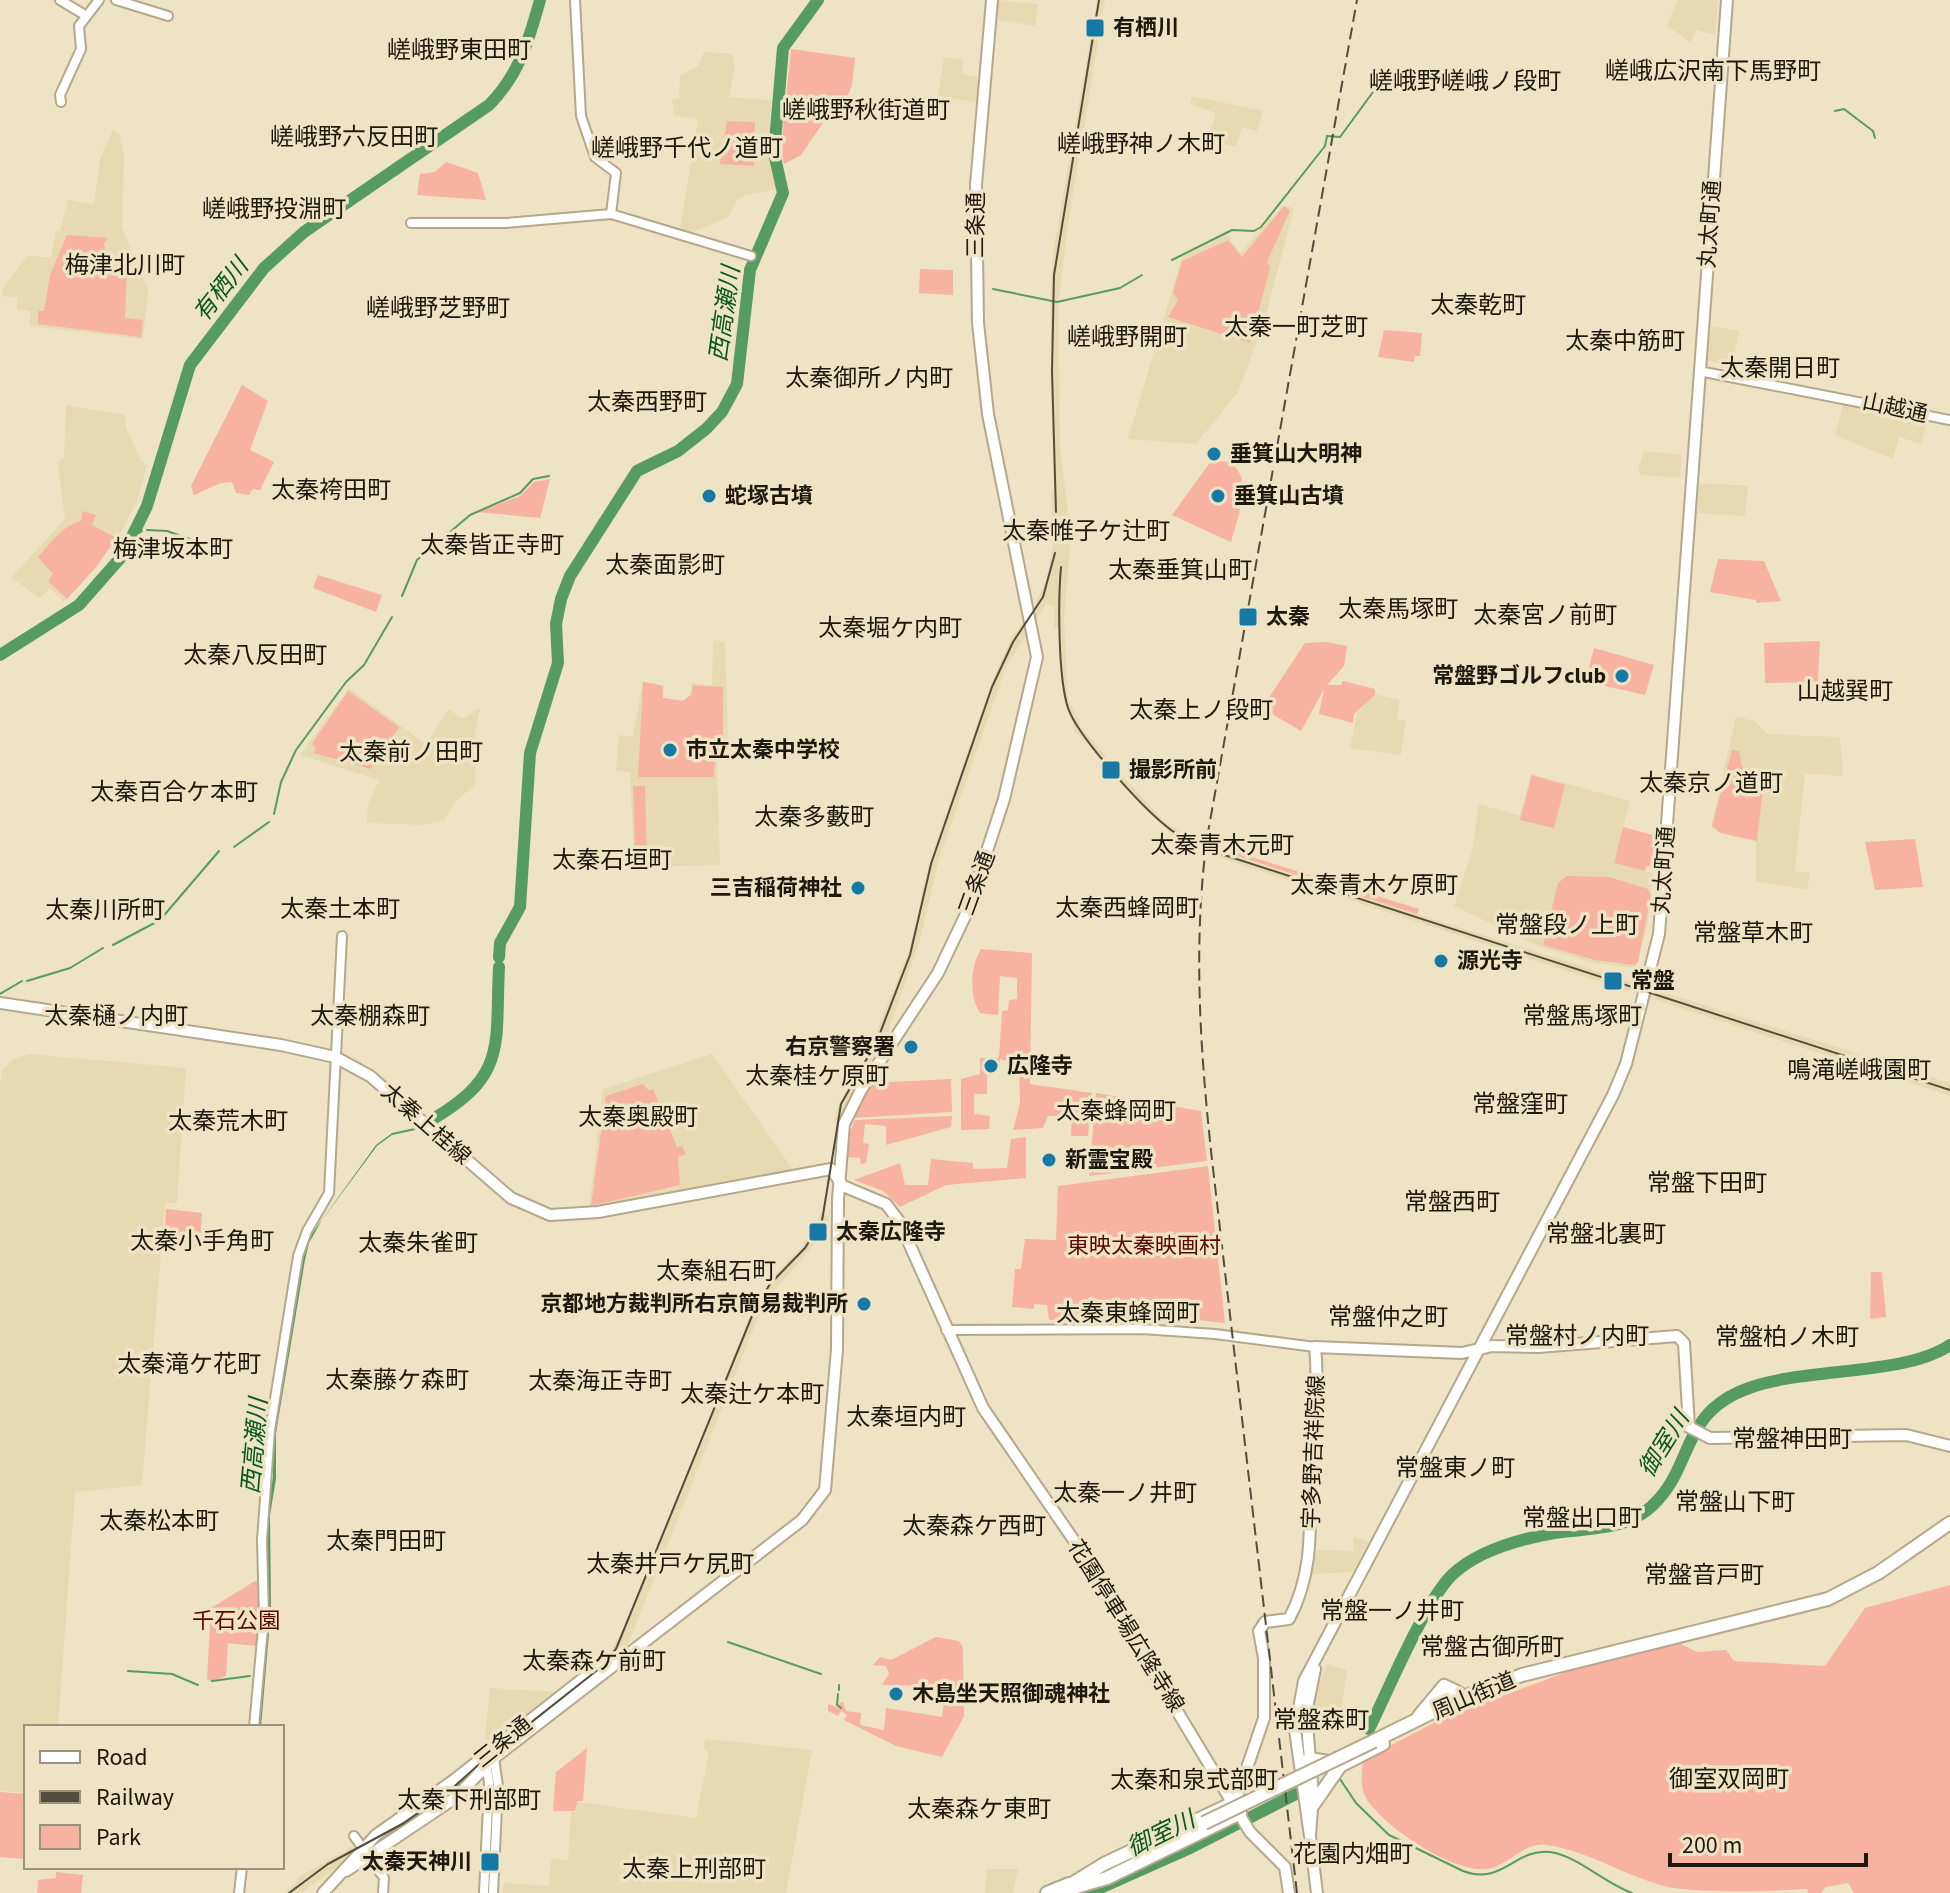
<svg xmlns="http://www.w3.org/2000/svg" width="1950" height="1893" font-family="'Source Sans 3','Noto Sans JP',sans-serif">
<style>
.built{fill:#e7dab3}
.green{fill:#f7b2a2}
.water{fill:#569b61}
.lines{fill:none;stroke-linecap:round;stroke-linejoin:round}
.stream{stroke:#569b61;stroke-width:2}
.river{stroke:#569b61;stroke-width:12}
.minor-casing{stroke:#b3a88b;stroke-width:12}
.major-casing{stroke:#b3a88b;stroke-width:14}
.highway-casing{stroke:#b3a88b;stroke-width:16}
.minor{stroke:#fff;stroke-width:8}
.major{stroke:#fff;stroke-width:10}
.highway{stroke:#fff;stroke-width:12}
.tram{stroke:#524d3d;stroke-width:2}
.rail{stroke:#524d3d;stroke-width:2;stroke-dasharray:12 6;stroke-linecap:butt}
.highway-bridge-casing{stroke:#b3a88b;stroke-width:16;stroke-linecap:butt}
.highway-bridge{stroke:#fff;stroke-width:12}
.poi-dot{fill:#1579a5;stroke:#eee3c4;stroke-width:3}
.labels{text-anchor:middle;dominant-baseline:central;stroke-width:7;stroke-linejoin:round;paint-order:stroke}
.poi-label{font-size:22px;font-weight:bold;fill:#1d190e;stroke:#eee3c4;text-anchor:start}
.street-label{font-size:22px;fill:#1d190e;stroke:#eee3c4}
.park-label{font-size:22px;fill:#570700;stroke:#eee3c4}
.neighbourhood-label{font-size:24px;fill:#1d190e;stroke:#eee3c4}
.water-label{font-size:24px;font-style:italic;fill:#075821;stroke:#eee3c4}
</style>
<rect width="100%" height="100%" fill="#eee3c4"/>
<path class="built" d="M998,0L1038,4L1035,26L1000,20L997,15Z
M1097,0H1105L1067,230L1059,299L1050,301L1053,254Z
M1678,0H1718L1715,35L1696,30L1691,43L1667,25Z
M704,52L732,54L735,66L729,97L771,100L768,153L776,190L746,195L738,199L728,217L689,234L680,231L698,119L674,115L672,99H679L680,76L698,66Z
M944,57L963,60L962,74L980,77L978,103L938,96Z
M1192,96L1263,111L1257,131L1242,127L1236,147L1207,141L1216,113L1190,104Z
M113,130L119,134L124,156L122,227L148,290L143,339L30,326V311L17,309V297L2,296V290L27,256L51,257L56,231H60L68,199L94,205L100,159Z
M1283,205L1294,208L1264,322L1238,392L1196,444L1128,439L1182,257L1227,234L1240,253Z
M1058,302L1060,448L1071,536L1064,618L1068,698L1082,729L1163,821L1199,843L1241,858L1950,1083V1096L1221,858L1173,836L1075,731L1064,698L1060,624L1054,630V606L1046,604L1006,667L939,859L919,944L883,1046L840,1125L833,1123L840,1101L867,1056L909,951L930,861L992,681L1011,639L1035,605L1047,578L1053,545L1051,491H1054L1050,303Z
M1711,326L1739,331L1732,366L1708,361Z
M1844,401L1928,418L1921,444L1899,437L1893,459L1835,435Z
M66,405L125,415L126,428L140,459L147,466L137,501L117,540L64,602L50,589L40,598L11,578L65,519L58,466L60,459L64,458Z
M1644,451L1682,455L1680,478L1641,475L1638,470Z
M1699,483L1748,486L1745,516L1697,513Z
M713,640L725,642L728,742L717,759L720,865L634,867L630,772L616,771L619,735L633,736L643,681L664,685L663,698L684,700L690,695L692,683L712,685Z
M349,688L426,744L449,709L462,719L481,707L475,731V785L455,802L444,820L424,825L367,823L368,804L379,780L300,755Z
M1375,694L1399,700L1397,719L1406,720L1401,755L1350,748L1357,713Z
M1736,717L1755,721L1767,734L1840,737L1843,776L1805,774L1795,871L1810,873L1807,890L1756,881V842L1720,833L1711,826Z
M1531,774L1630,801L1614,862L1654,874L1647,928L1636,968L1594,963L1541,947L1454,906L1472,851L1479,804L1520,816Z
M29,1054L186,1068L177,1203H165L142,1485L75,1492L58,1727H26V1793L0,1791V1083L2,1071L12,1060Z
M712,1054L793,1170L589,1209L603,1089Z
M831,1209L824,1234L772,1293L757,1320L630,1639L627,1646L609,1654L628,1621L754,1307L772,1278L802,1247L821,1213L828,1216Z
M1354,1537L1368,1542L1352,1572L1312,1574V1550L1353,1551Z
M1326,1664L1347,1670L1341,1712L1318,1710L1314,1701Z
M490,1688L561,1692L489,1747L485,1737Z
M705,1739L812,1750L786,1893H502L504,1883L549,1886L551,1859L568,1860L571,1812H576L578,1802L696,1818L709,1752L704,1750Z
M352,1847V1857L301,1893H284L298,1881L297,1878Z
M987,1869H1018L1013,1893H985Z"/>
<path class="green" d="M791,49L855,58L852,85L841,112L825,120L801,155L784,164L781,149Z
M727,121L755,122L754,166L720,164Z
M446,162L478,173L486,200L417,195L420,174L435,172Z
M1284,206L1290,211L1267,262L1270,268L1250,343L1168,317L1178,300L1173,293L1182,261L1228,240L1242,257Z
M67,235L108,238L104,244L111,274L127,272L125,318L143,320L141,337L38,324V311H44L50,275Z
M920,269L953,270V295L919,293Z
M1384,330L1422,333L1420,356H1415L1414,362L1378,357Z
M242,385L268,401L250,450L274,462L260,490L253,489L249,495L236,493L232,482L221,483L194,495L191,486Z
M1223,461C1258,469 1237,519 1231,542L1172,515L1209,464Z
M550,479L540,518L478,512L520,496L534,482Z
M82,511L96,515L92,525L116,538L97,566L67,599L48,581L53,574L38,557C52,541 63,526 81,521Z
M1718,559L1764,561L1781,601L1757,603L1756,600L1710,592Z
M318,575L382,595L376,612L313,588Z
M1820,641L1818,682L1765,683L1764,643Z
M1326,642L1347,646L1344,666L1327,685H1341L1343,681L1375,689V695L1354,714L1353,723L1319,714L1324,689L1301,731L1262,708L1305,643Z
M1594,648L1654,665L1645,695L1592,683L1594,670L1589,668Z
M643,682L663,686V698L683,701L692,694L693,685L723,687V737L715,760L714,777H638Z
M348,691L399,727L371,769L314,753L316,748L312,744Z
M1732,750L1739,751L1742,767L1765,771L1757,841L1721,833L1712,826Z
M1532,775L1565,785L1554,828L1520,820Z
M633,786H645L647,858L635,859Z
M1623,827L1657,836L1656,867L1646,866L1645,871L1614,863Z
M1915,839L1923,887L1875,890L1865,842Z
M1213,845L1419,909L1417,914L1213,848Z
M1567,876L1609,877L1648,889L1651,894L1638,962L1634,965L1595,960L1543,945L1558,883Z
M981,949L1032,953L1030,1084L1092,1093L1088,1136H1071L1072,1116H1048L1043,1128L1013,1130L1020,1103L1019,1064L1000,1059V1068L987,1069V1094H974V1114L990,1116L989,1129L961,1130V1079L980,1074V1058H999L1002,1011L1008,1010L1009,1000L1017,999V978L1000,976L998,1015L980,1013C969,995 970,968 981,949Z
M951,1079L952,1112L852,1118L872,1083Z
M643,1084L649,1091L653,1089L677,1147L682,1146L686,1154L678,1157L680,1185L591,1206L606,1096Z
M1096,1093L1201,1111L1207,1161L1089,1176Z
M952,1116L951,1127L886,1145V1126L865,1124L863,1143L869,1144L866,1163L861,1164L860,1158L847,1157L848,1137L855,1120Z
M1026,1137V1178L946,1185L900,1207L883,1191L854,1180L900,1163L905,1185H928L931,1159L973,1163V1169L1007,1168L1011,1139Z
M1208,1166L1225,1323L1168,1317L1049,1320L1047,1305L1034,1304V1309L1012,1307L1015,1269H1021L1025,1239L1056,1240L1058,1186Z
M166,1209L202,1213L200,1247L164,1244Z
M1871,1272H1882L1886,1317L1870,1319Z
M255,1581L260,1582L257,1646L228,1643L226,1676L210,1681L207,1679L211,1608Z
M1950,1585V1893H1854L1848,1883L1826,1887L1821,1893H1808L1807,1889C1767,1891 1711,1893 1673,1888C1629,1879 1590,1851 1547,1845C1523,1841 1508,1867 1486,1869C1453,1873 1380,1825 1365,1796C1360,1786 1362,1771 1363,1760L1445,1717L1575,1669L1679,1643L1697,1652L1726,1650L1734,1661L1825,1666L1865,1608Z
M936,1637L959,1641L963,1648L964,1716L942,1757L896,1746L844,1720L847,1715L841,1711L838,1716L828,1711V1704L841,1709L838,1704L843,1702L846,1711L861,1713L860,1725L884,1730L886,1708L942,1717L944,1702L918,1693H937V1686L882,1685L889,1674L886,1666L873,1665L880,1657L891,1660Z
M587,1748L583,1801H578L575,1811H553L556,1772Z
M0,1792L26,1794V1859L0,1857Z
M56,1872L83,1875L81,1893H37L38,1880L56,1878Z"/>
<path class="water" d="M444,1111L446,1113L420,1129L392,1135L377,1146L322,1220L309,1243L305,1260L276,1433V1479L270,1515L271,1610L261,1727H258L268,1610L267,1512L273,1477L272,1440L306,1242L376,1145L392,1133L415,1128Z"/>
<g class="lines">
<path class="stream" d="M1835,111L1844,109L1873,131L1875,138
M1172,260L1232,230L1254,231L1261,227L1325,146L1327,136L1340,137L1373,92
M993,289L1057,302L1120,288L1142,275
M147,530L167,531L221,550
M132,538L142,531
M402,596L417,560L470,515L520,493L533,479L549,476
M274,814L281,782L296,750L346,682L364,665L392,617
M234,847L269,822
M113,945L160,920L219,851
M27,981L70,968L103,948
M0,994L22,981
M728,1642L821,1674
M128,1671L172,1674L198,1685
M212,1681L250,1676
M839,1690V1685
M838,1694L837,1705L841,1708
M1338,1776L1356,1803L1389,1835L1463,1871C1502,1886 1515,1848 1550,1852C1578,1856 1604,1883 1632,1893"/>
<path class="river" d="M0,655L79,605L123,555L147,506L190,365L264,268L304,232L489,105C519,75 529,40 540,0
M499,957L500,943L520,907L530,753L558,663L556,624L561,599L570,576L637,471L678,451L706,429L722,412L737,384L750,270L783,193L774,153L783,48L818,0
M433,1119C508,1075 495,1044 499,967
M1369,1729C1388,1691 1426,1599 1453,1574C1479,1550 1520,1539 1554,1533C1587,1528 1625,1531 1652,1506C1695,1466 1679,1413 1749,1388C1806,1367 1905,1376 1950,1345
M1089,1893L1190,1848L1296,1794"/>
<defs>
<path id="minor" d="M60,0L85,15
M116,0L168,16
M575,0L581,116L595,157L616,173L611,214
M61,102L60,95L81,49L79,26L99,0
M411,223H506L611,214L751,256
M1699,371L1950,420
M946,1330L1142,1329L1215,1334L1315,1347
M254,1727L264,1617L262,1540L270,1430L298,1256L307,1231L329,1193L342,936
M491,1757L494,1758L498,1786L493,1893
M354,1836L384,1878L383,1893
M239,1893L242,1867
M484,1893L489,1783L486,1762"/>
<path id="major" d="M0,1003L281,1045L335,1057L370,1076L511,1198L550,1215L598,1212L831,1169L843,1186L886,1204L899,1221L983,1408L1075,1542L1250,1832L1285,1867L1289,1893
M1315,1669L1306,1713L1313,1794L1310,1836L1317,1893
M1235,1803L1264,1718V1658L1259,1631L1265,1622L1289,1619C1319,1563 1307,1507 1311,1447C1314,1413 1319,1382 1315,1347L1462,1353L1492,1346L1538,1347L1677,1336L1684,1343L1689,1427L1710,1438L1906,1435L1950,1446
M1310,1836L1295,1730L1304,1681L1613,1095L1626,1064L1659,934L1727,0
M346,1871L455,1798L494,1758L802,1520L825,1490L837,1349L838,1199L844,1124L861,1090L938,973L967,912L1004,799L1037,657L988,414L978,323L976,185L992,0
M323,1893L376,1835L454,1780L585,1677L616,1658"/>
<path id="highway" d="M1419,1716L1444,1686L1459,1693L1461,1698
M1374,1741L1461,1698L1522,1675L1828,1599L1878,1573L1950,1523
M1309,1759L1335,1763
M1313,1805L1340,1766L1383,1744
M1073,1883L1104,1864L1227,1806
M1076,1887L1107,1878L1240,1813
M1047,1893L1069,1884
M1064,1893L1083,1883"/>
</defs>
<use href="#minor" class="minor-casing"/>
<use href="#major" class="major-casing"/>
<use href="#highway" class="highway-casing"/>
<use href="#minor" class="minor"/>
<use href="#major" class="major"/>
<use href="#highway" class="highway"/>
<path class="tram" d="M1056,512L1052,371L1054,275L1099,0
M1061,567C1058,601 1058,677 1068,708C1078,737 1141,806 1166,826C1180,838 1197,845 1215,852L1950,1090
M289,1893L328,1864L404,1823L447,1793L486,1758L600,1668L616,1649L754,1311L770,1284L805,1248L822,1221L841,1104L877,1041L910,955L931,864L992,687L1013,642L1043,597L1055,553"/>
<path class="rail" d="M1297,1893L1211,1151C1200,1046 1193,944 1207,838L1357,0"/>
<defs>
<path id="highway-bridge" d="M1204,1823L1374,1741"/>
</defs>
<use href="#highway-bridge" class="highway-bridge-casing"/>
<use href="#highway-bridge" class="highway-bridge"/>
</g>
<g class="poi-dot">
<rect x="1085" y="18" width="20" height="20" rx="4"/>
<circle cx="1214" cy="454" r="8"/>
<circle cx="709" cy="496" r="8"/>
<circle cx="1218" cy="496" r="8"/>
<rect x="1238" y="607" width="20" height="20" rx="4"/>
<circle cx="1622" cy="676" r="8"/>
<circle cx="670" cy="750" r="8"/>
<rect x="1101" y="760" width="20" height="20" rx="4"/>
<circle cx="858" cy="888" r="8"/>
<circle cx="1441" cy="961" r="8"/>
<rect x="1603" y="971" width="20" height="20" rx="4"/>
<circle cx="911" cy="1047" r="8"/>
<circle cx="991" cy="1066" r="8"/>
<circle cx="1049" cy="1160" r="8"/>
<rect x="808" y="1222" width="20" height="20" rx="4"/>
<circle cx="864" cy="1304" r="8"/>
<circle cx="896" cy="1694" r="8"/>
<rect x="480" y="1852" width="20" height="20" rx="4"/>
</g>
<g class="labels">
<g class="poi-label">
<text x="1113" y="28">有栖川</text>
<text x="1230" y="454">垂箕山大明神</text>
<text x="725" y="496">蛇塚古墳</text>
<text x="1234" y="496">垂箕山古墳</text>
<text x="1266" y="617">太秦</text>
<text x="1606" y="676" text-anchor="end">常盤野ゴルフclub</text>
<text x="686" y="750">市立太秦中学校</text>
<text x="1129" y="770">撮影所前</text>
<text x="842" y="888" text-anchor="end">三吉稲荷神社</text>
<text x="1457" y="961">源光寺</text>
<text x="1631" y="981">常盤</text>
<text x="895" y="1047" text-anchor="end">右京警察署</text>
<text x="1007" y="1066">広隆寺</text>
<text x="1065" y="1160">新霊宝殿</text>
<text x="836" y="1232">太秦広隆寺</text>
<text x="848" y="1304" text-anchor="end">京都地方裁判所右京簡易裁判所</text>
<text x="912" y="1694">木島坐天照御魂神社</text>
<text x="472" y="1862" text-anchor="end">太秦天神川</text>
</g>
<g class="street-label">
<text transform="translate(1710 224) rotate(-86)">丸太町通</text>
<text transform="translate(976 225) rotate(-90)">三条通</text>
<text transform="translate(1895 408) rotate(12)">山越通</text>
<text transform="translate(1664 870) rotate(-86)">丸太町通</text>
<text transform="translate(977 883) rotate(-70)">三条通</text>
<text transform="translate(426 1124) rotate(41)">太秦上桂線</text>
<text transform="translate(1314 1452) rotate(-88)">宇多野吉祥院線</text>
<text transform="translate(1126 1626) rotate(58)">花園停車場広隆寺線</text>
<text transform="translate(1474 1696) rotate(-23)">周山街道</text>
<text transform="translate(503 1742) rotate(-39)">三条通</text>
</g>
<g class="park-label">
<text x="1144" y="1246">東映太秦映画村</text>
<text x="236" y="1621">千石公園</text>
</g>
<g class="neighbourhood-label">
<text x="459" y="50">嵯峨野東田町</text>
<text x="1713" y="71">嵯峨広沢南下馬野町</text>
<text x="1465" y="81">嵯峨野嵯峨ノ段町</text>
<text x="866" y="110">嵯峨野秋街道町</text>
<text x="354" y="137">嵯峨野六反田町</text>
<text x="1141" y="144">嵯峨野神ノ木町</text>
<text x="687" y="148">嵯峨野千代ノ道町</text>
<text x="274" y="209">嵯峨野投淵町</text>
<text x="125" y="265">梅津北川町</text>
<text x="1478" y="305">太秦乾町</text>
<text x="438" y="308">嵯峨野芝野町</text>
<text x="1296" y="327">太秦一町芝町</text>
<text x="1127" y="337">嵯峨野開町</text>
<text x="1625" y="341">太秦中筋町</text>
<text x="1780" y="368">太秦開日町</text>
<text x="869" y="378">太秦御所ノ内町</text>
<text x="647" y="402">太秦西野町</text>
<text x="331" y="490">太秦袴田町</text>
<text x="1086" y="531">太秦帷子ケ辻町</text>
<text x="492" y="545">太秦皆正寺町</text>
<text x="173" y="549">梅津坂本町</text>
<text x="665" y="565">太秦面影町</text>
<text x="1180" y="570">太秦垂箕山町</text>
<text x="1398" y="609">太秦馬塚町</text>
<text x="1545" y="615">太秦宮ノ前町</text>
<text x="890" y="628">太秦堀ケ内町</text>
<text x="255" y="655">太秦八反田町</text>
<text x="1845" y="691">山越巽町</text>
<text x="1201" y="710">太秦上ノ段町</text>
<text x="411" y="752">太秦前ノ田町</text>
<text x="1711" y="783">太秦京ノ道町</text>
<text x="174" y="792">太秦百合ケ本町</text>
<text x="814" y="817">太秦多藪町</text>
<text x="1222" y="845">太秦青木元町</text>
<text x="612" y="860">太秦石垣町</text>
<text x="1374" y="885">太秦青木ケ原町</text>
<text x="1127" y="908">太秦西蜂岡町</text>
<text x="340" y="909">太秦土本町</text>
<text x="105" y="910">太秦川所町</text>
<text x="1567" y="925">常盤段ノ上町</text>
<text x="1753" y="933">常盤草木町</text>
<text x="116" y="1016">太秦樋ノ内町</text>
<text x="370" y="1016">太秦棚森町</text>
<text x="1582" y="1016">常盤馬塚町</text>
<text x="1859" y="1070">鳴滝嵯峨園町</text>
<text x="817" y="1076">太秦桂ケ原町</text>
<text x="1520" y="1104">常盤窪町</text>
<text x="1116" y="1111">太秦蜂岡町</text>
<text x="638" y="1117">太秦奥殿町</text>
<text x="228" y="1121">太秦荒木町</text>
<text x="1707" y="1183">常盤下田町</text>
<text x="1452" y="1202">常盤西町</text>
<text x="1606" y="1234">常盤北裏町</text>
<text x="202" y="1241">太秦小手角町</text>
<text x="418" y="1243">太秦朱雀町</text>
<text x="716" y="1271">太秦組石町</text>
<text x="1128" y="1313">太秦東蜂岡町</text>
<text x="1388" y="1317">常盤仲之町</text>
<text x="1577" y="1336">常盤村ノ内町</text>
<text x="1787" y="1337">常盤柏ノ木町</text>
<text x="189" y="1364">太秦滝ケ花町</text>
<text x="397" y="1380">太秦藤ケ森町</text>
<text x="600" y="1381">太秦海正寺町</text>
<text x="752" y="1394">太秦辻ケ本町</text>
<text x="906" y="1417">太秦垣内町</text>
<text x="1792" y="1439">常盤神田町</text>
<text x="1455" y="1468">常盤東ノ町</text>
<text x="1125" y="1493">太秦一ノ井町</text>
<text x="1735" y="1502">常盤山下町</text>
<text x="1582" y="1518">常盤出口町</text>
<text x="159" y="1521">太秦松本町</text>
<text x="974" y="1526">太秦森ケ西町</text>
<text x="386" y="1541">太秦門田町</text>
<text x="670" y="1564">太秦井戸ケ尻町</text>
<text x="1704" y="1575">常盤音戸町</text>
<text x="1392" y="1611">常盤一ノ井町</text>
<text x="1492" y="1647">常盤古御所町</text>
<text x="594" y="1661">太秦森ケ前町</text>
<text x="1321" y="1720">常盤森町</text>
<text x="1729" y="1779">御室双岡町</text>
<text x="1194" y="1780">太秦和泉式部町</text>
<text x="469" y="1800">太秦下刑部町</text>
<text x="979" y="1809">太秦森ケ東町</text>
<text x="1353" y="1854">花園内畑町</text>
<text x="694" y="1869">太秦上刑部町</text>
</g>
<g class="water-label">
<text transform="translate(221 290) rotate(-52)">有栖川</text>
<text transform="translate(725 314) rotate(-82)">西高瀬川</text>
<text transform="translate(1664 1444) rotate(-58)">御室川</text>
<text transform="translate(255 1446) rotate(-85)">西高瀬川</text>
<text transform="translate(1161 1834) rotate(-26)">御室川</text>
</g>
</g>
<rect x="24" y="1725" width="260" height="144" fill="#eee3c4" stroke="#9a927b" stroke-width="2"/>
<rect x="40" y="1751" width="40" height="12" fill="#ffffff" stroke="#9a927b" stroke-width="2"/>
<text x="96" y="1765" font-size="24" fill="#1d190e">Road</text>
<rect x="40" y="1791" width="40" height="12" fill="#524d3d" stroke="#9a927b" stroke-width="2"/>
<text x="96" y="1805" font-size="24" fill="#1d190e">Railway</text>
<rect x="40" y="1825" width="40" height="24" fill="#f7b2a2" stroke="#9a927b" stroke-width="2"/>
<text x="96" y="1845" font-size="24" fill="#1d190e">Park</text>
<path d="M1670 1853v12h196v-12" fill="none" stroke="#1d190e" stroke-width="4"/>
<text x="1682" y="1853" font-size="24" fill="#1d190e" stroke="#eee3c4" stroke-width="6" paint-order="stroke">200 m</text>
</svg>
